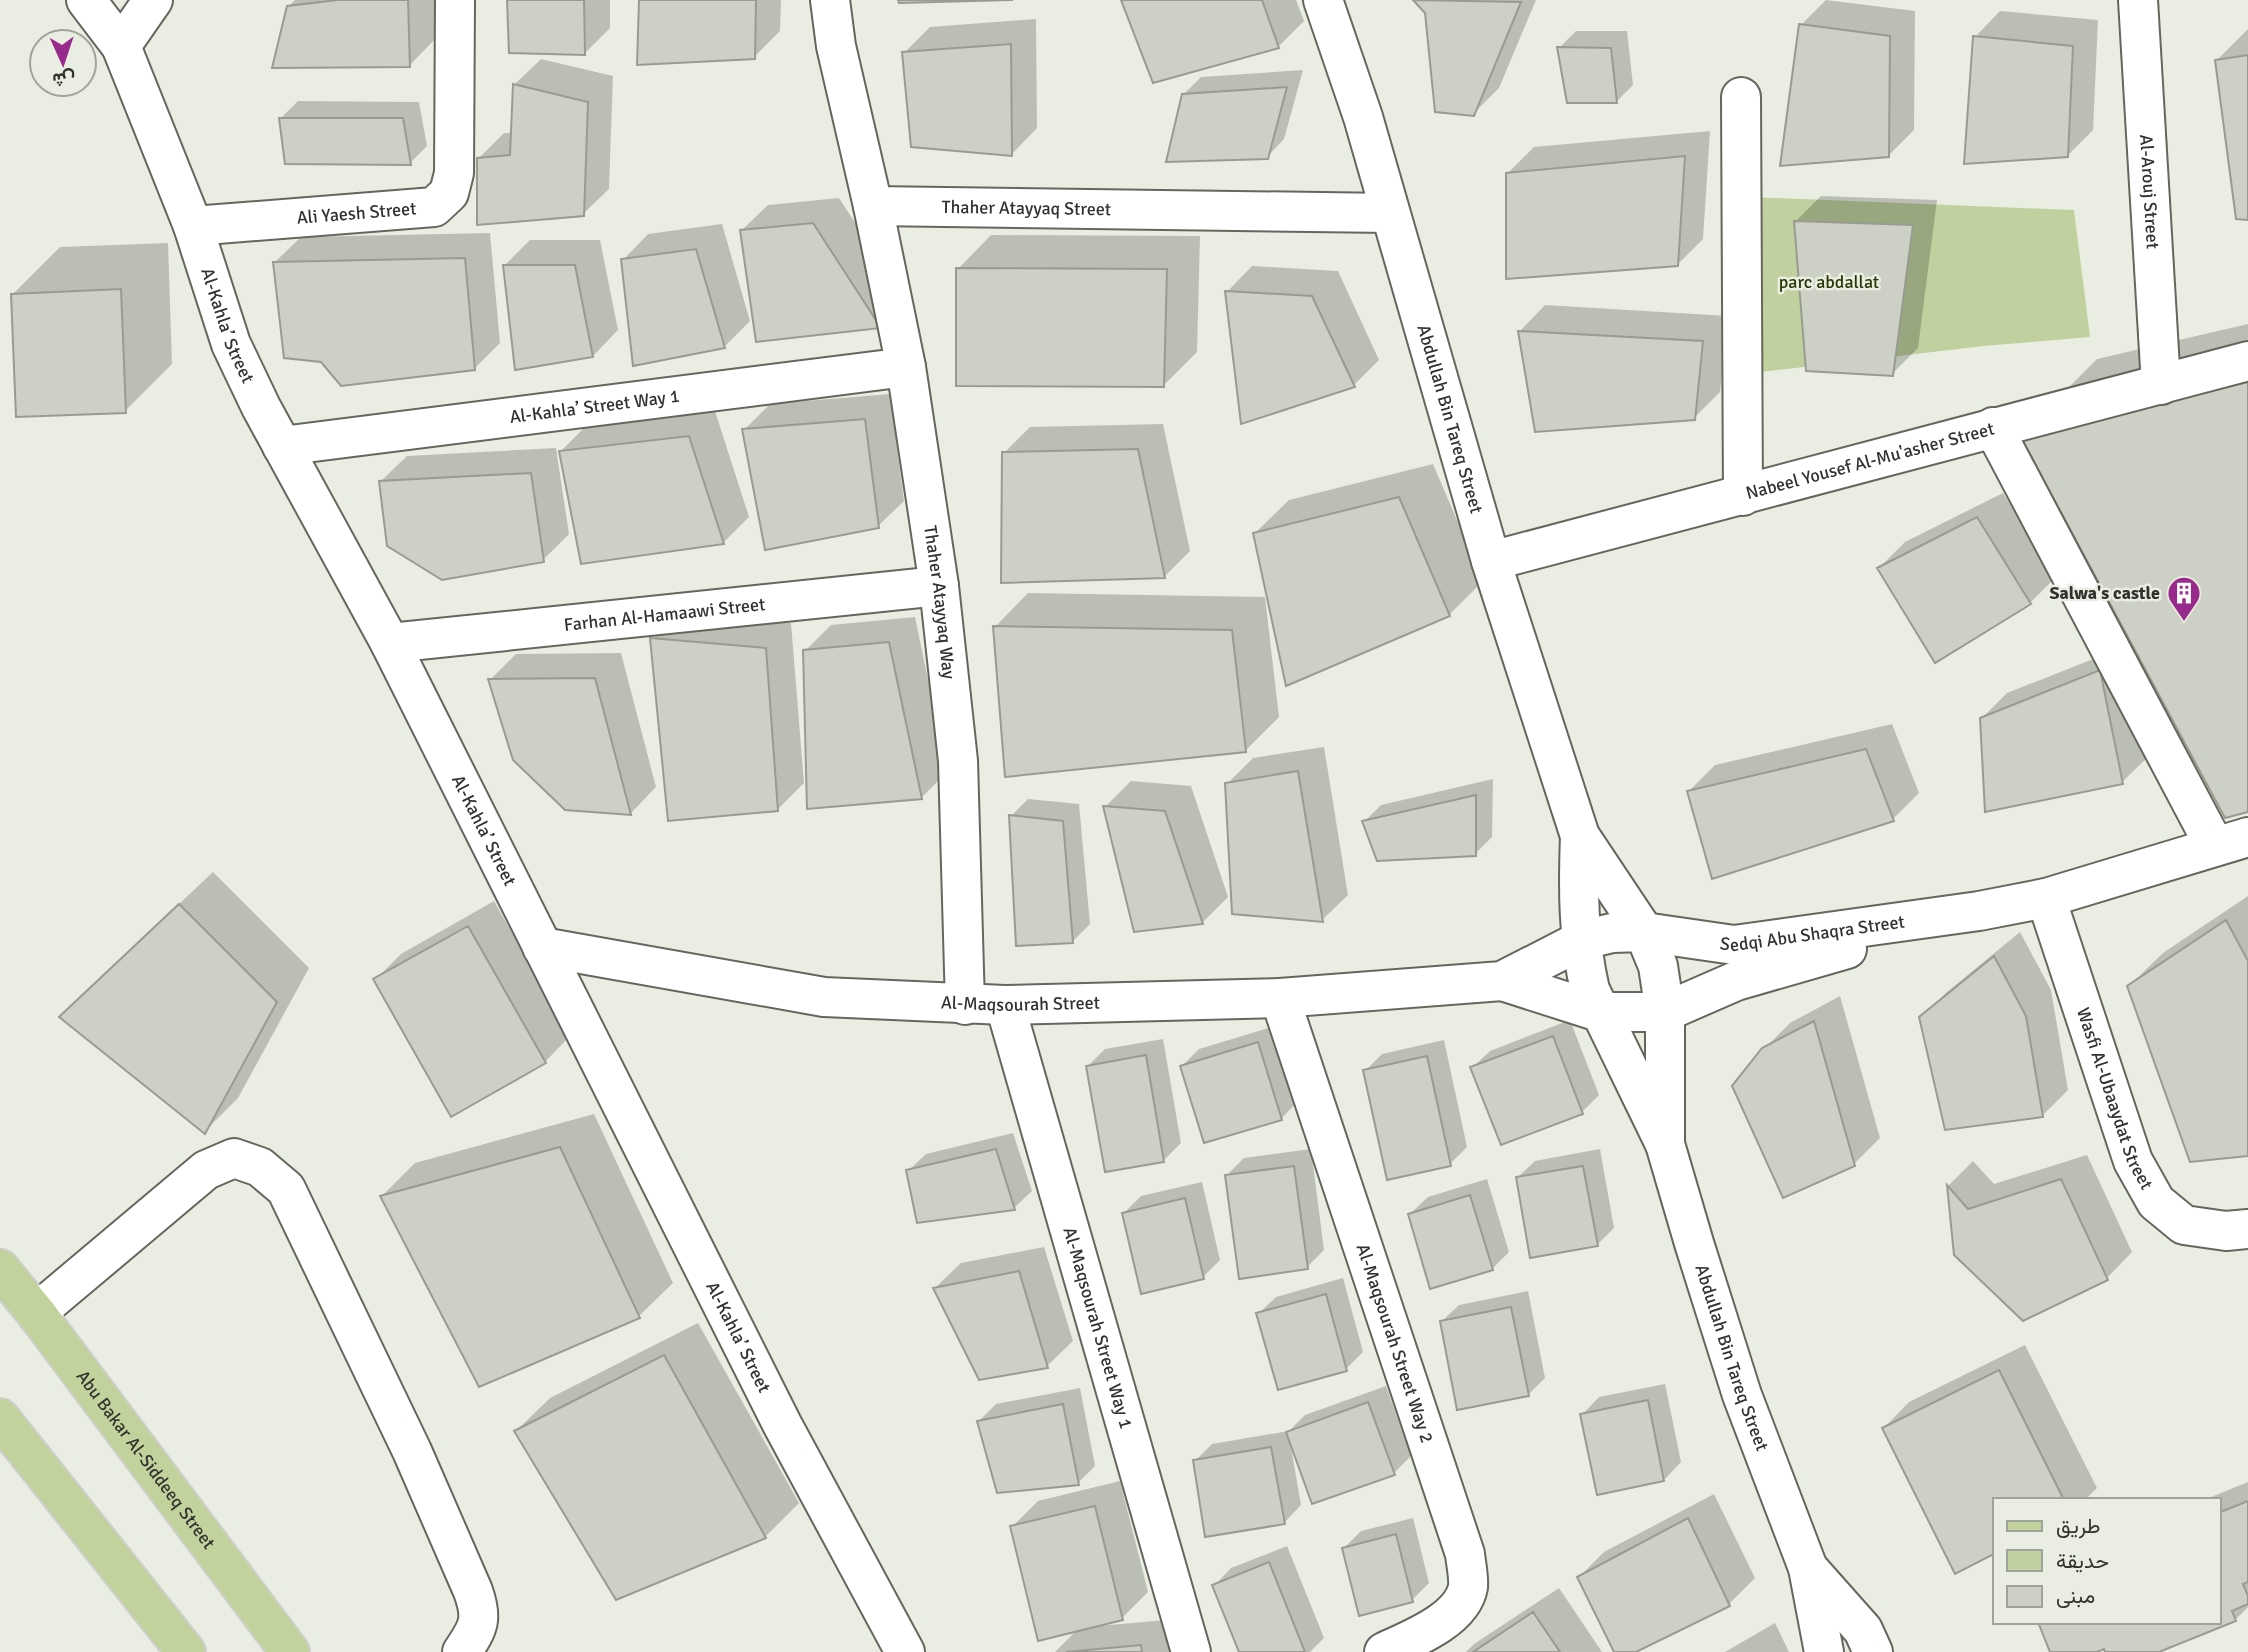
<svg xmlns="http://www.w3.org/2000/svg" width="2248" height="1652" font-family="Signika,Vazirmatn,sans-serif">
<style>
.green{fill:#c0d19f}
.shadow{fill:#0003}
.building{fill:#cdd1c5;stroke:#989c90;stroke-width:2}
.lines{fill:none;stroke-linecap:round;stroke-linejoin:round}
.minor-casing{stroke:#64675d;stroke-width:42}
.major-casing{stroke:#cececd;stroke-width:42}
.minor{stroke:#fff;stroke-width:38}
.major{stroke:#c2d29d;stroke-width:38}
.labels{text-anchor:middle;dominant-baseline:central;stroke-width:5;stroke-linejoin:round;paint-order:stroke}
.street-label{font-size:18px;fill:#32332f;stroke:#eaeee2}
.park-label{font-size:18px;fill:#2a3605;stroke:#eaeee2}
.poi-label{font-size:18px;font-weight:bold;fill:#32332f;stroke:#eaeee2;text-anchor:end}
</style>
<rect width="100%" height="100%" fill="#eaeee2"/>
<path class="green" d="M1751,197L2074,210L2090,337L1984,346L1743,374Z"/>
<path class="shadow" d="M295,0H434L435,39L410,65L288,7Z
M509,0H610V28L584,54Z
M641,0H781L780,31L754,57Z
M1123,0H1296L1304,21L1278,47Z
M1415,0H1536L1499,88L1473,114L1427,12Z
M1826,0L1915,11L1914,130L1888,156L1801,25Z
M2000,11L2098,20L2093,130L2067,156L1975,37Z
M1036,19L1037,128L1012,154L904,53L930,27Z
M2248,29V218L2217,60Z
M1576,31H1627L1633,85L1616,102L1559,48Z
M541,59L613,76L609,189L583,214L478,159L504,133H513L515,84Z
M1303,70L1284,139L1267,157L1184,94L1201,77Z
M298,101L419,102L427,146L410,163L281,118Z
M1710,131L1703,239L1677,265L1508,173L1534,147Z
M1821,196L1937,200L1918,348L1892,374L1796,221Z
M839,198L906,301L881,326L742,230L768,205Z
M722,224L750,321L724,347L623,260L648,234Z
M490,233L500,343L474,369L275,262L301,237Z
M991,235L1200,236L1197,352L1164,385L958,269Z
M530,240H600L618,330L593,356L504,266Z
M168,243L172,364L125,411L13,294L60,247Z
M1252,266L1338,271L1379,360L1354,385L1227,292Z
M1545,305L1728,316L1720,392L1694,418L1520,331Z
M2248,324V810L2021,435L2097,359Z
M890,394L904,501L878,526L744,430L770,404Z
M715,411L749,517L723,543L561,451L586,426Z
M1163,424L1190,551L1164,577L1004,453L1030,427Z
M556,448L569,534L543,560L381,481L407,456Z
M1433,464L1483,581L1449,615L1255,533L1289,500Z
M2003,493L2056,577L2030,603L1879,568L1905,542Z
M1028,593L1265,597L1279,717L1245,751L995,627Z
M678,613L791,623L804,783L778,809L652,639Z
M915,617L947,772L921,798L805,651L831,625Z
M2126,646L2148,757L2122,782L1981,719L2007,693Z
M621,653L656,787L631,813L566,808L490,680L516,654Z
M1892,724L1919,793L1893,819L1714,877L1689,791L1715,765Z
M1324,747L1348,895L1322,920L1227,784L1253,758Z
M1493,779L1492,837L1475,854L1364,822L1381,805Z
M1131,781L1191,786L1228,897L1203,922L1136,930L1105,807Z
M1028,799L1079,804L1090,924L1073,941L1011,816Z
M213,872L309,968L238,1098L205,1131L95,983Z
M2248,896V1154L2129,986L2163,953Z
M494,901L570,1036L545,1062L375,980L401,954Z
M2020,932L2051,990L2068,1090L2043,1115L1921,1018L1947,992Z
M1840,996L1880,1138L1854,1164L1764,1049L1790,1023Z
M1570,1020L1599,1095L1582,1112L1472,1068L1490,1051Z
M1275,1026L1298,1101L1281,1119L1182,1066L1199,1049Z
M1163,1039L1181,1143L1163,1161L1088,1066L1105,1049Z
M1444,1040L1467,1147L1450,1164L1365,1071L1382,1054Z
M594,1114L673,1283L639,1316L480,1385L382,1196L415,1163Z
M1013,1133L1032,1191L1014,1208L919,1221L908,1171L926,1154Z
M1311,1149L1324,1250L1307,1267L1227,1175L1244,1158Z
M1600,1149L1614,1228L1597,1245L1517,1178L1535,1161Z
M2087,1155L2132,1252L2107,1278L1956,1254L1948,1186L1973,1161L1994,1184Z
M1487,1179L1509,1252L1492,1269L1410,1214L1428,1197Z
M1202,1182L1220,1260L1203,1277L1124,1213L1141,1196Z
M1044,1247L1073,1341L1047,1366L935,1288L961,1263Z
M1343,1278L1363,1352L1346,1369L1258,1314L1276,1297Z
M1528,1291L1545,1378L1528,1395L1441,1322L1459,1305Z
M698,1323L799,1503L765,1537L516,1431L550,1398Z
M2025,1345L2097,1488L2085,1500H1994V1552L1956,1572L1884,1428L1909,1402Z
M1665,1384L1681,1462L1664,1480L1582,1415L1599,1397Z
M1386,1386L1411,1456L1394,1473L1291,1447L1301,1505L1284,1523L1195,1461L1212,1444L1289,1431L1305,1415Z
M1080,1388L1095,1466L1078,1483L979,1421L996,1404Z
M1120,1481L1148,1592L1122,1618L1098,1624V1626L1166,1620L1170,1652H1055L1078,1629L1012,1527L1038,1501Z
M2248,1482V1607L2235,1620L2154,1652H2107L2105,1647L2093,1652H2052L2218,1622V1500H2204Z
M1714,1494L1755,1578L1729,1604L1632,1652H1616L1579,1577L1604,1552Z
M1413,1518L1429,1583L1412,1600L1344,1548L1361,1531Z
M1287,1546L1324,1638L1310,1652H1241L1214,1586L1231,1568Z
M1559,1588L1602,1652H1466L1474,1644Z
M1775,1623L1789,1652H1725Z"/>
<path class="building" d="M338,0H408L410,67L272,68L287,6Z
M507,0H584L585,55L509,53Z
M639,0H756L755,59L637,65Z
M898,0H1013L899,3Z
M1121,0H1262L1279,48L1153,83Z
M1413,0L1521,2L1474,116L1435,112L1425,13Z
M1799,24L1890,36L1889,157L1780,166Z
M1973,36L2073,46L2068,157L1964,164Z
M1011,44L1012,156L911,147L902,52Z
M1557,47L1611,48L1617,103H1567Z
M2248,55V220L2236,219L2215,60Z
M513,84L588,102L584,216L477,225V158L510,155Z
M1287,87L1268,159L1166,162L1182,94Z
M279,118H403L411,165L285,164Z
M1685,156L1678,266L1506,279V173Z
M1794,221L1913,225L1893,376L1806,371Z
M813,223L881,328L756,342L740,230Z
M696,249L725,348L633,366L621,259Z
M465,258L475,370L341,386L321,362L284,358L273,262Z
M503,265H575L593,357L515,370Z
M956,268L1167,269L1164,387L956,386Z
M121,289L126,413L16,417L11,294Z
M1225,291L1312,296L1355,387L1241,424Z
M1518,331L1703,341L1695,420L1535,432Z
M2248,382V812L2225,818L2019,434Z
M865,419L879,528L765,550L742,429Z
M689,436L724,544L581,564L559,451Z
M1138,449L1165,578L1001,583L1002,452Z
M531,473L544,562L442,580L387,546L379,481Z
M1399,497L1450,616L1286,686L1253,533Z
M1977,517L2031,604L1935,663L1877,568Z
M993,626L1232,630L1246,752L1005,777Z
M650,638L766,648L778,811L668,821Z
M889,642L922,799L807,809L803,650Z
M2100,670L2123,784L1985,812L1980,718Z
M595,678L631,815L565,810L513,760L488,679Z
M1866,749L1894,821L1712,879L1687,791Z
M1298,771L1323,922L1232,914L1225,783Z
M1476,795V856L1377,861L1362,821Z
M1103,806L1165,811L1203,924L1134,932Z
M1009,815L1063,821L1073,943L1016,946Z
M179,904L277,1002L205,1134L59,1017Z
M2226,920L2248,961V1156L2190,1162L2127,986Z
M468,926L546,1063L451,1117L373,979Z
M1994,956L2026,1016L2043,1117L1945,1130L1919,1017Z
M1814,1021L1855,1166L1783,1198L1732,1086L1762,1048Z
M1553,1036L1583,1114L1501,1145L1470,1067Z
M1258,1042L1282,1120L1204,1143L1180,1066Z
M1146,1055L1164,1162L1105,1172L1086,1066Z
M1427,1056L1451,1166L1387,1180L1363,1070Z
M560,1147L640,1318L479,1387L380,1196Z
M996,1149L1015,1210L917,1223L906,1170Z
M1294,1166L1308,1269L1239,1279L1225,1175Z
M1583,1166L1598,1246L1530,1258L1516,1177Z
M2061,1179L2108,1280L2023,1321L1954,1255L1947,1185L1968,1209Z
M1470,1195L1493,1270L1430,1289L1408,1214Z
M1185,1198L1204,1279L1141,1294L1122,1213Z
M1019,1271L1048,1368L979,1380L933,1288Z
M1326,1294L1347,1371L1278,1390L1256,1313Z
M1511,1307L1529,1396L1457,1410L1440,1321Z
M664,1355L766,1538L616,1600L514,1431Z
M1999,1370L2064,1500H1994V1554L1955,1574L1882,1428Z
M1648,1400L1664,1481L1597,1495L1580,1414Z
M1368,1402L1395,1475L1312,1504L1286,1432Z
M1063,1404L1079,1485L997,1493L977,1421Z
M1271,1447L1285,1524L1205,1537L1193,1460Z
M2248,1501V1582L2243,1584L2248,1596V1604L2232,1611L2236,1621L2159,1652H2105L2104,1649L2097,1652H2050L2038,1622H2218V1513Z
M1095,1506L1123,1620L1038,1641L1010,1526Z
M1688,1518L1730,1606L1636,1652H1614L1577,1577Z
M1396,1534L1413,1602L1359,1616L1342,1548Z
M1269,1562L1305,1652H1239L1212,1585Z
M1533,1612L1560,1652H1473Z
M1141,1645L1142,1652H1066Z"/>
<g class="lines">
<defs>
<g id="minor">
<path id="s1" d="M86,0L121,46L193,226L231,344L261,407L390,643L782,1424L905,1652"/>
<path id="s2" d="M830,0L836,46L873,206L1390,213"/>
<path id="s3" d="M1323,0L1363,117L1491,561L1580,836L1644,932L1658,966L1665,1012V1144"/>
<path id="s4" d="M2138,0L2161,385"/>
<path d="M121,46L153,0"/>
<path d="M1741,97L1743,496"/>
<path id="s5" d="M873,206L906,367L939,586L958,761L965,1005"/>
<path id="s6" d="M193,226L434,207L449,193L454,173L455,0"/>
<path d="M1993,427L2214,845"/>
<path id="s7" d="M282,446L906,367"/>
<path id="s8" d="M1491,561L2248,361"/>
<path id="s9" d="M390,643L939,586"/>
<path id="s10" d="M1580,836C1578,888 1578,939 1590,990L1665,1144L1694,1243L1742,1395L1808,1568L1824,1652"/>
<path id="s11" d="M2046,898L2133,1161L2156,1202L2184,1225L2226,1231L2248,1229"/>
<path id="s12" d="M542,947L824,997L1005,1005L1280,998L1502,981L1582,940L1612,933L1644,932L1734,945L1979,911L2046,898L2248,837"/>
<path d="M1502,981L1599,1012H1665L1736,981L1847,949"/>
<path id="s13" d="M1280,998L1465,1554C1466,1564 1469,1577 1468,1587C1462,1620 1412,1639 1384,1652"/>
<path id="s14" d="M1005,1005L1191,1652"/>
<path d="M36,1313L206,1170L234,1158L260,1167L286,1189L412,1451L473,1591C483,1619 479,1627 462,1652"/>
<path d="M1808,1568L1863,1630L1873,1652"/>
</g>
<g id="major">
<path id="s15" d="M0,1269L36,1313L290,1652"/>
<path d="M0,1418L186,1652"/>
</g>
</defs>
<use href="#minor" class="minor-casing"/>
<use href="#major" class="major-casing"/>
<use href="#minor" class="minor"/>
<use href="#major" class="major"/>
</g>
<defs>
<symbol id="building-pin" viewBox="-11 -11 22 30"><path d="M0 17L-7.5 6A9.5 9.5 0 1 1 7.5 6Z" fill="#972a8b" stroke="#eaeee2"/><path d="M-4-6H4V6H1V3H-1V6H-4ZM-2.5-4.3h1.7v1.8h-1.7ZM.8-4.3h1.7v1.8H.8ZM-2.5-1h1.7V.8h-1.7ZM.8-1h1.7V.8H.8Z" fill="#fff"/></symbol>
</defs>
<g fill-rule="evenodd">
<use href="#building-pin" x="2165" y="574" width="38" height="52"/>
</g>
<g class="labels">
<g class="street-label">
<text stroke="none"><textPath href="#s4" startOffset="192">Al-Arouj Street</textPath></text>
<text stroke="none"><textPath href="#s2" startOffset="364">Thaher Atayyaq Street</textPath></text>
<text stroke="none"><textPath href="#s6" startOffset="164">Ali Yaesh Street</textPath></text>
<text stroke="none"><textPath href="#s1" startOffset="357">Al-Kahla’ Street</textPath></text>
<text stroke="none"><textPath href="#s7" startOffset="315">Al-Kahla’ Street Way 1</textPath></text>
<text stroke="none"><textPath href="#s3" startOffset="438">Abdullah Bin Tareq Street</textPath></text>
<text stroke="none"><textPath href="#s8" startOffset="392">Nabeel Yousef Al-Mu'asher Street</textPath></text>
<text stroke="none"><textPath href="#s5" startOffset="402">Thaher Atayyaq Way</textPath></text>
<text stroke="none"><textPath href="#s9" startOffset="276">Farhan Al-Hamaawi Street</textPath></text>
<text stroke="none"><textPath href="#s1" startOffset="924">Al-Kahla’ Street</textPath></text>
<text stroke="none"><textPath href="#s12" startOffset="1288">Sedqi Abu Shaqra Street</textPath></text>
<text stroke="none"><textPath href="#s12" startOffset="483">Al-Maqsourah Street</textPath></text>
<text stroke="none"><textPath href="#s11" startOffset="212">Wasfi Al-Ubaaydat Street</textPath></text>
<text stroke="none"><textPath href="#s14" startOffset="336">Al-Maqsourah Street Way 1</textPath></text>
<text stroke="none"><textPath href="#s1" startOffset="1491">Al-Kahla’ Street</textPath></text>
<text stroke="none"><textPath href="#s13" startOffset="364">Al-Maqsourah Street Way 2</textPath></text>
<text stroke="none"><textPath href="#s10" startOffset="550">Abdullah Bin Tareq Street</textPath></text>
<text stroke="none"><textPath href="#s15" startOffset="240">Abu Bakar Al-Siddeeq Street</textPath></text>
</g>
<g class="park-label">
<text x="1829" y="282">parc abdallat</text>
</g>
<g class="poi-label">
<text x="2160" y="593">Salwa's castle</text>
</g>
</g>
<rect x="1993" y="1498" width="228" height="126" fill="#eaeee2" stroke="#a0a39a" stroke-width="2"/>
<rect x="2007" y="1521" width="35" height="10" fill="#c2d29d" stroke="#a0a39a" stroke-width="2"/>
<text x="2056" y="1533" font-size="21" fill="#32332f">طريق</text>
<rect x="2007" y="1550" width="35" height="21" fill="#c0d19f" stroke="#a0a39a" stroke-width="2"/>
<text x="2056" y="1568" font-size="21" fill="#32332f">حديقة</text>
<rect x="2007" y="1586" width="35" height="21" fill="#cdd1c5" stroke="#a0a39a" stroke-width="2"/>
<text x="2056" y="1603" font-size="21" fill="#32332f">مبنى</text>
<g transform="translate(63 63) rotate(177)"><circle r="33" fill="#eaeee2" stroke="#a0a39a" stroke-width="2"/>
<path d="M0-5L12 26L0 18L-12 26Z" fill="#972a8b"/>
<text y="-10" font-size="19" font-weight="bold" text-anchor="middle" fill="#32332f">ش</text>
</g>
</svg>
